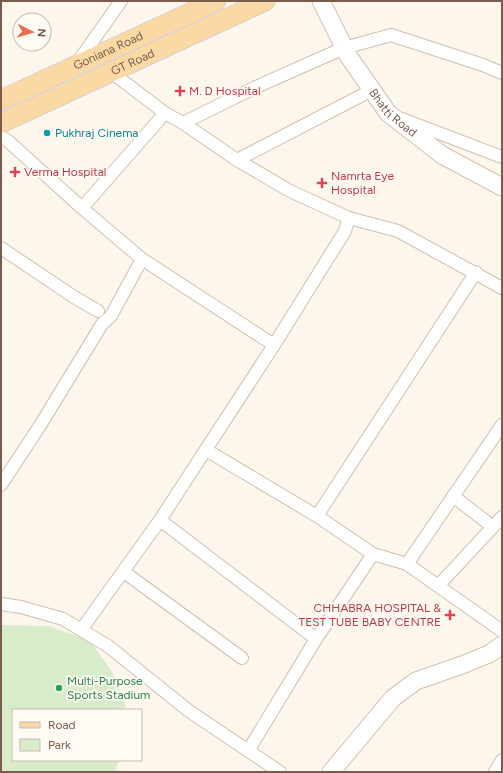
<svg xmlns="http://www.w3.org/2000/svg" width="503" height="773" font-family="Figtree,sans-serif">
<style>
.green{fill:#d8ecc9}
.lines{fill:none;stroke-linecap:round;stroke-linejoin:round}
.minor-casing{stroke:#d1beb0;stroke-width:14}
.secondary-casing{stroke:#d6c0b0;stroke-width:19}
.primary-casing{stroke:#dad1cd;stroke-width:21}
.minor{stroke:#fff;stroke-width:12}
.secondary{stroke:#fff;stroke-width:17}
.primary{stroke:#fbd9a5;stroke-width:19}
.health-dot{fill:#e0444e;stroke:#fffaf3;stroke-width:1.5}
.culture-dot{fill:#0f9aa8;stroke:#fffaf3;stroke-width:1.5}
.leisure-dot{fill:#2e9e5b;stroke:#fffaf3;stroke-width:1.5}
.labels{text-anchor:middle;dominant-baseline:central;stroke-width:3.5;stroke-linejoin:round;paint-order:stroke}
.street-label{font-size:12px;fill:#7a5c4d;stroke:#fffaf3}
.health-label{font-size:12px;fill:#be3a42;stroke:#fffaf3;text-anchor:start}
.culture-label{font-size:12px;fill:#0d838f;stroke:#fffaf3;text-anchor:start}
.leisure-label{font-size:12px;fill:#27864d;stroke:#fffaf3;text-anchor:start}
</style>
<rect width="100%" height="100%" fill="#fdf6ec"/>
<path class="green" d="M1,625L49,626L90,641L111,670L125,705V710H13V760H119L115,772H1Z"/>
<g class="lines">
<defs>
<path id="minor" d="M77,63L121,1
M111,72L165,113L183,123L237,160L290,191L349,218L398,231L502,288
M402,119L502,157
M183,123L256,87L344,48L391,35L483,65L502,73
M1,137L8,141L82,208L142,259L274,345
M237,160L372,90
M82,208L165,113
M1,248L74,297L98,311
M206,450L317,516L373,554
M1,485L41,424L102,324L111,316L142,259
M453,496L493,527
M317,516L476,272
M160,520L316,639
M407,564L502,425
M124,572L242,658
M438,586L502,517
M1,604L21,607L63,619L108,646L189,711L280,772
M81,630L160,520L274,345L345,231L349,218
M248,751L316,639L373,554L407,564L502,631
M495,772L502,760"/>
<g id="secondary">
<path id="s1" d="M321,1L349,57L388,113L442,155L502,187"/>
<path d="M331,772L393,698L416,681L462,665L489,654L502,645"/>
</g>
<g id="primary">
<path id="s2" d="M1,100L216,1"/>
<path id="s3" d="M1,123L265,1"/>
</g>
</defs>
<use href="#minor" class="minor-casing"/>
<use href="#secondary" class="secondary-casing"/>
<use href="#primary" class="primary-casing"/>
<use href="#minor" class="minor"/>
<use href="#secondary" class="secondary"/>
<use href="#primary" class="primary"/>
</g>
<g class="health-dot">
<path d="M178 85h4v4h4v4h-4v4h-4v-4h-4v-4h4z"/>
<path d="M13 166h4v4h4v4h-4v4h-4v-4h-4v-4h4z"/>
<path d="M320 177h4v4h4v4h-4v4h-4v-4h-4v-4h4z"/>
<path d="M448 609h4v4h4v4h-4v4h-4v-4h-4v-4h4z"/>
</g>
<circle class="culture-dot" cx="47" cy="133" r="4"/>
<circle class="leisure-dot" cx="59" cy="688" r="4"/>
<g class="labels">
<g class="street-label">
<text stroke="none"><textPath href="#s2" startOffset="118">Goniana Road</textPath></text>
<text stroke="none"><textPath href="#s3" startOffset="145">GT Road</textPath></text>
<text stroke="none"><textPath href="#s1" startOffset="134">Bhatti Road</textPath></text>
</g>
<g class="health-label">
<text x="189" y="91">M. D Hospital</text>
<text x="24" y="172">Verma Hospital</text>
<text x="331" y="176">Namrta Eye<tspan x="331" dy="14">Hospital</tspan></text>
<text x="441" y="608" text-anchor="end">CHHABRA HOSPITAL &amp;<tspan x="441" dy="14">TEST TUBE BABY CENTRE</tspan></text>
</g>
<g class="culture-label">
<text x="55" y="133">Pukhraj Cinema</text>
</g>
<g class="leisure-label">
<text x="67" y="681">Multi-Purpose<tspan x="67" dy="14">Sports Stadium</tspan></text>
</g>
</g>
<rect width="503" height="773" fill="none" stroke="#7a5c4d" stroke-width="4"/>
<rect x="12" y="709" width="130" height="52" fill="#fffaf3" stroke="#cabbb1"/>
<rect x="20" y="722" width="20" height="6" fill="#fbd9a5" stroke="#cabbb1"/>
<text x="48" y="729" font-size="12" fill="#7a5c4d">Road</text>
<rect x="20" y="739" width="20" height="12" fill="#d8ecc9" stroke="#cabbb1"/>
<text x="48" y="749" font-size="12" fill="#7a5c4d">Park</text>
<g transform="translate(32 32) rotate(95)"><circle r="19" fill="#fffaf3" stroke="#cabbb1"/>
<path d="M0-3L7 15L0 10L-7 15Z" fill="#e76f51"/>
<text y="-6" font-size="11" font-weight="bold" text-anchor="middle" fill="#7a5c4d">N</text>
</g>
</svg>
